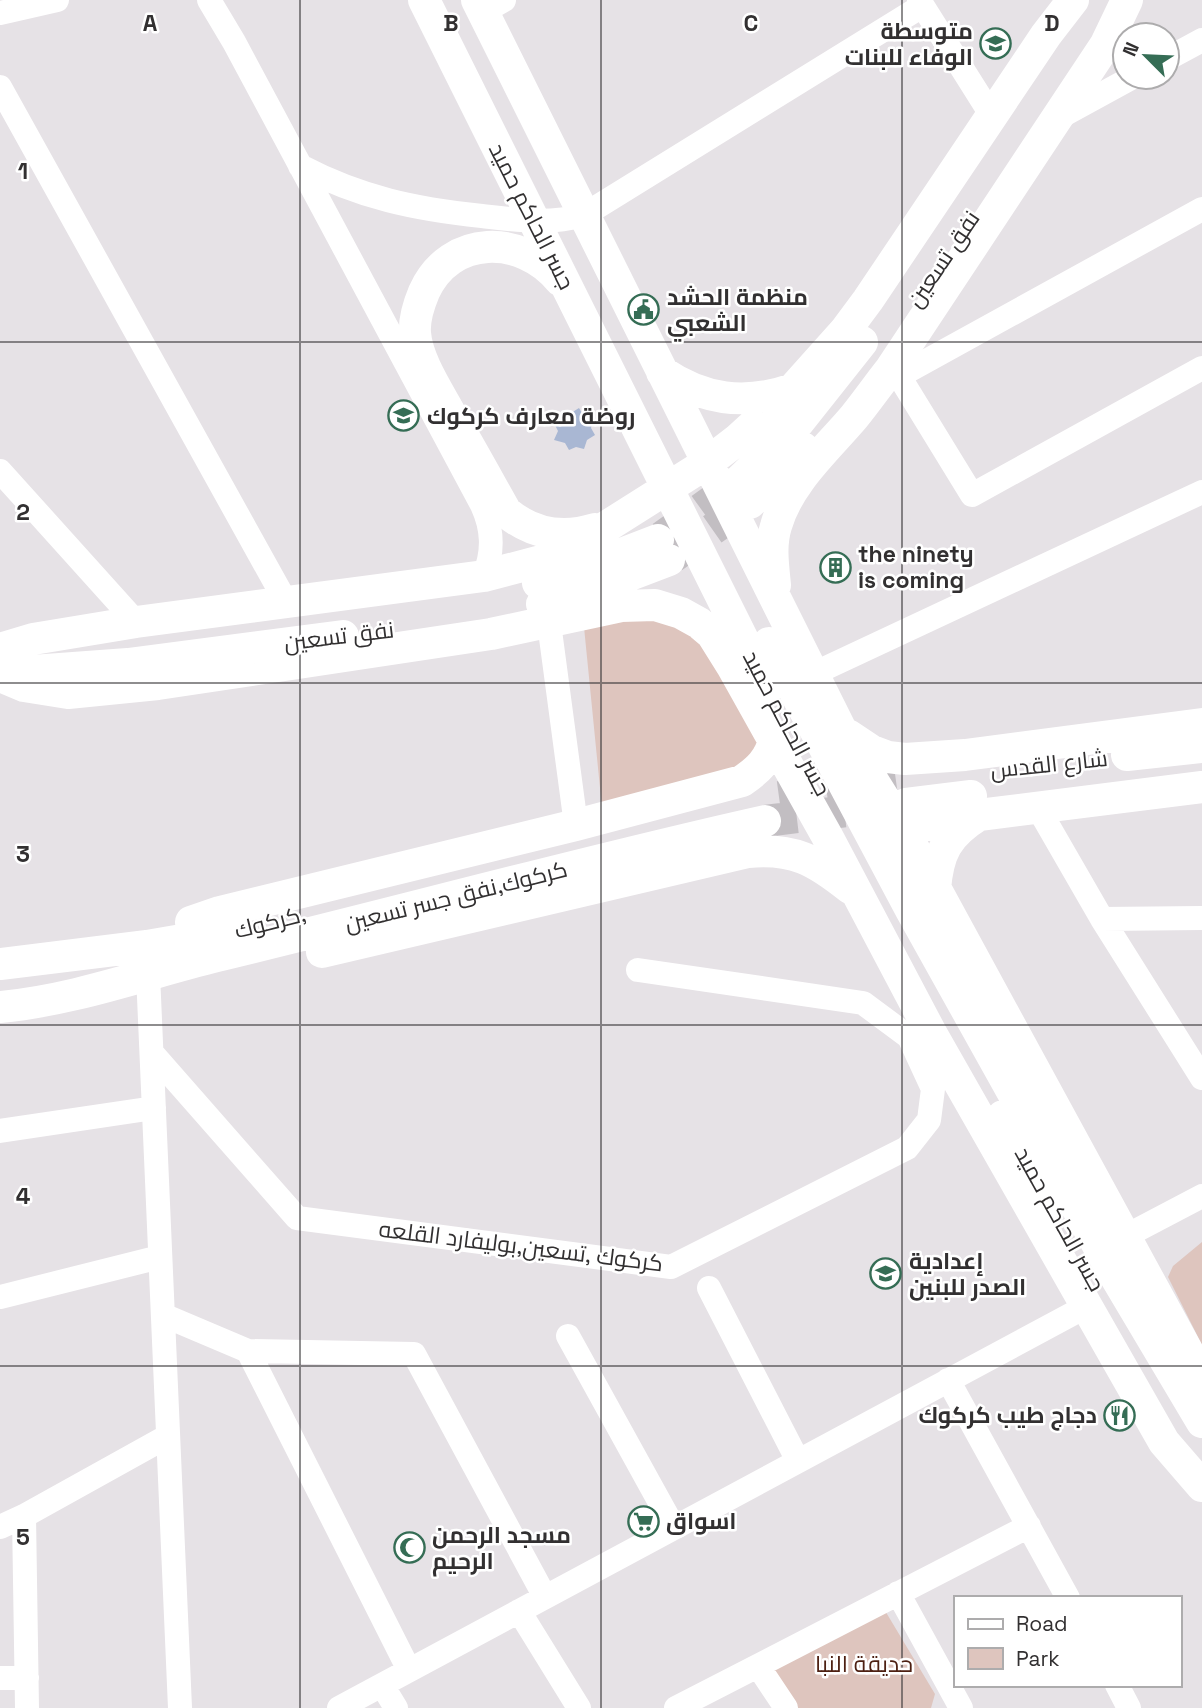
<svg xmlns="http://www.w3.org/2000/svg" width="1202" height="1708" font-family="'Space Grotesk',Cairo,sans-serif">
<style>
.green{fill:#dec5be}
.water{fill:#a9b7d3}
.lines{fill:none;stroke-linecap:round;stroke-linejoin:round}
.major-tunnel{stroke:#c2bec2;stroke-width:32;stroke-dasharray:32 16;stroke-linecap:butt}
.minor{stroke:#fff;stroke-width:24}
.major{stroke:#fff;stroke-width:32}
.grid{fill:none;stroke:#323031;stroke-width:2;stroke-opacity:0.55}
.labels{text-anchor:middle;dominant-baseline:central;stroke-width:5;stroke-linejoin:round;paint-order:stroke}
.poi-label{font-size:23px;font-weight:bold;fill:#323031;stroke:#fff;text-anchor:start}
.street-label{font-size:23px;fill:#323031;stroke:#fff}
.park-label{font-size:23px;fill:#4d2012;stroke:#fff}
.grid-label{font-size:23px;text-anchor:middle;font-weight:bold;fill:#323031;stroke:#fff;stroke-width:5;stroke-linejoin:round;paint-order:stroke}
</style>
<rect width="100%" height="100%" fill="#e6e2e6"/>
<path class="green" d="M647,615L692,629L774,740L759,769L602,808L584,627Z
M1202,1242V1345L1168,1277L1173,1266Z
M881,1604L935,1694L931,1708H794L768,1665Z"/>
<path class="water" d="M579,408L585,418L593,420L591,428L595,435L587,440L584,449L576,447L569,450L565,443L554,440L558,431L554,423L561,419L563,411L571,413Z"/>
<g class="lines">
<path class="major-tunnel" d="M662,537L737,483
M673,557L750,503
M779,797L896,781
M765,821L881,807"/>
<path class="minor" d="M209,0L234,42L482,505C493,529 494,551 484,576
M919,0L992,116
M483,12L504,0
M0,13L57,0
M1167,59L1202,40
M0,87L286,602
M1058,118L1133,77
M300,166C361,198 415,209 482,216C517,220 549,225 584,215L922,6
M890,370L899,376L972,495L1202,368
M899,376L1202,209
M0,471L136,622
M549,623L576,825
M813,674L1202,492
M1038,808L1102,919L1202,1078
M1102,919L1202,918
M148,974L180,1708
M152,1053L297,1218L671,1267L907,1148L929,1120L933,1089L909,1037L863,1003L638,970
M0,1131L154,1108
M1124,1237L1202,1196
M709,1288L798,1461
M0,1297L160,1257
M163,1315L248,1351L414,1354L545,1597
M568,1336L674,1528
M248,1351L409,1670
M948,1380L1068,1598
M24,1516L27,1708
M0,1527L24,1516L168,1436
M898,1593L961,1708
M519,1611L579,1708
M758,1666L786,1708
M0,1678H27
M382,1685L396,1708
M1117,1685L1129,1708
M339,1708L1087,1306
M676,1708L1029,1526"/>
<path class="major" d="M424,0L767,688
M477,0L841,730L903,829L1202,1378
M560,280C522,234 450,234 424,292C419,304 414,319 415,333C417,360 438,391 451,415C470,447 488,480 506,512C532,534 563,539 595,529
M662,372C703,400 745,406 793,389
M737,483L793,429L862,342
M750,503L803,448
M538,583L567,575L658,540
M775,585C773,565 770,545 776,526C788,483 826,450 854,417C867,401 878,385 890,370L1106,44L1127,0
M542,604L572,597L669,560
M769,643L911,910L1114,1274L1202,1422
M0,649L33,639L136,622L484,576L560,556L707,463L737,440L794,388L845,331L868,300L1046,35L1073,0
M19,672L128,664L343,636
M0,676L24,686L68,693L158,684L491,634L621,606L655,605L681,613L699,623L712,634L732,666L827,836L931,1033L1164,1442L1202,1486
M848,735L872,751L888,757L905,759L965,755L1202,724
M1127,755L1202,747
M906,804L971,796
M886,836L903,829L979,815L1202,787
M935,889C938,852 947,835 979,815
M191,922L220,912L576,825L742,781C758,770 770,759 774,740
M322,952L748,852C794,848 815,860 850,888
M0,964L147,946L234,931
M0,1007C75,1000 144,974 217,956C400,912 581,862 765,821
M1003,1116L1051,1202"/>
</g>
<path class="grid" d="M300,0V1708M601,0V1708M902,0V1708M0,342H1202M0,683H1202M0,1025H1202M0,1366H1202"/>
<defs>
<symbol id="school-ring" viewBox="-11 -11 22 22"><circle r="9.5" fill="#fff" stroke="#356d55" stroke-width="1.5"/><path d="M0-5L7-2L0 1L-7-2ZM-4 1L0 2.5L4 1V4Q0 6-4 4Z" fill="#356d55"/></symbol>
<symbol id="civic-ring" viewBox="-11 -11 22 22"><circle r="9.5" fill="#fff" stroke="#356d55" stroke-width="1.5"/><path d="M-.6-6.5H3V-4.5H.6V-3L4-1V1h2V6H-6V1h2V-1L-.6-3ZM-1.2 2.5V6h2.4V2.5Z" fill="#356d55"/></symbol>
<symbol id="building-ring" viewBox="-11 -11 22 22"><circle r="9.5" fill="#fff" stroke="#356d55" stroke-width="1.5"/><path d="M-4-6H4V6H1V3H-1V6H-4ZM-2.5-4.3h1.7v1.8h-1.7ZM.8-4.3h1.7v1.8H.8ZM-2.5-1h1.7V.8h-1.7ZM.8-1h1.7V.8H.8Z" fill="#356d55"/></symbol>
<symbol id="restaurant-ring" viewBox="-11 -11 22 22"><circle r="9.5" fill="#fff" stroke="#356d55" stroke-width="1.5"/><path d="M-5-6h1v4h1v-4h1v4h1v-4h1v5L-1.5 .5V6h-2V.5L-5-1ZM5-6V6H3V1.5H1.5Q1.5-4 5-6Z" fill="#356d55"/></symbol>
<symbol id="supermarket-ring" viewBox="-11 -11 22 22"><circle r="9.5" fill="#fff" stroke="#356d55" stroke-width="1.5"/><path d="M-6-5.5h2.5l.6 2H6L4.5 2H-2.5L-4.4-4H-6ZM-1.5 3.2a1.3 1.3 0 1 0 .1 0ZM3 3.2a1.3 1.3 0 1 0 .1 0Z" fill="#356d55"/></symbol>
<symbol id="mosque-ring" viewBox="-11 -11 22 22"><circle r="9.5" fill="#fff" stroke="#356d55" stroke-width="1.5"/><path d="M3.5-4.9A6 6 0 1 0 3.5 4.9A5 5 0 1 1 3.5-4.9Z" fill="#356d55"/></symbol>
</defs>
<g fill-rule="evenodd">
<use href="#school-ring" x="978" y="26" width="35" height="35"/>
<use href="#civic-ring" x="626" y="292" width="35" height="35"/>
<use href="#school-ring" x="386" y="398" width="35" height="35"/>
<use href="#building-ring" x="818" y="550" width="35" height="35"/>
<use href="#school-ring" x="868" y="1256" width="35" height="35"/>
<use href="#restaurant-ring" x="1102" y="1398" width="35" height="35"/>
<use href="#supermarket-ring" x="626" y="1504" width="35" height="35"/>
<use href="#mosque-ring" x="392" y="1530" width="35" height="35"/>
</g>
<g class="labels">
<g class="poi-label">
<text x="973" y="31" text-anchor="end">متوسطة<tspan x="973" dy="26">الوفاء للبنات</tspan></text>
<text x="667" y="297">منظمة الحشد<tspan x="667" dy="26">الشعبي</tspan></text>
<text x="427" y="416">روضة معارف كركوك</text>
<text x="858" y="554">the ninety<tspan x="858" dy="26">is coming</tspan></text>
<text x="909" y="1261">إعدادية<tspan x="909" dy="26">الصدر للبنين</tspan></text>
<text x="1097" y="1415" text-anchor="end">دجاج طيب كركوك</text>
<text x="666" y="1521">اسواق</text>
<text x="432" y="1535">مسجد الرحمن<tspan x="432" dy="26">الرحيم</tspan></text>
</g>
<g class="street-label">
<text transform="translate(532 216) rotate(63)">جسر الحاكم حميد</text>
<text transform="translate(943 259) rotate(-56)">نفق تسعين</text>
<text transform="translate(339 636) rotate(-7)">نفق تسعين</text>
<text transform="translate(787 723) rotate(62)">جسر الحاكم حميد</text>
<text transform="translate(1049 764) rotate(-6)">شارع القدس</text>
<text transform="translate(456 896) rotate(-14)">كركوك,نفق جسر تسعين</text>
<text transform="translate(270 922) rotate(-14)">كركوك,</text>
<text transform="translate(1060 1219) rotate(61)">جسر الحاكم حميد</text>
<text transform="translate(521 1246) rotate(7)">كركوك ,تسعين,بوليفارد القلعه</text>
</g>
<g class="park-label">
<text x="864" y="1664">حديقة النبا</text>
</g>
</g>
<g class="grid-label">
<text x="150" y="31">A</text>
<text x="451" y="31">B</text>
<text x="751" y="31">C</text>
<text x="1052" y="31">D</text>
<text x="23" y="179">1</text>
<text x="23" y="520">2</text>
<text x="23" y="862">3</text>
<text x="23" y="1204">4</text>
<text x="23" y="1545">5</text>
</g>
<rect x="954" y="1596" width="228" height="91" fill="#ffffff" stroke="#adacad" stroke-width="2"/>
<rect x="968" y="1619" width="35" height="10" fill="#ffffff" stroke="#adacad" stroke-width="2"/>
<text x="1016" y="1631" font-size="21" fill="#323031">Road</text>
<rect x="968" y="1648" width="35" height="21" fill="#dec5be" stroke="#adacad" stroke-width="2"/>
<text x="1016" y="1666" font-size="21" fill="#323031">Park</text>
<g transform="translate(1146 56) rotate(294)"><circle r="33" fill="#ffffff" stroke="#adacad" stroke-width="2"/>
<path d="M0-5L12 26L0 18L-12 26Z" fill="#356d55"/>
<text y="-10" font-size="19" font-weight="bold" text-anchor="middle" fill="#323031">N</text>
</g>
</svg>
